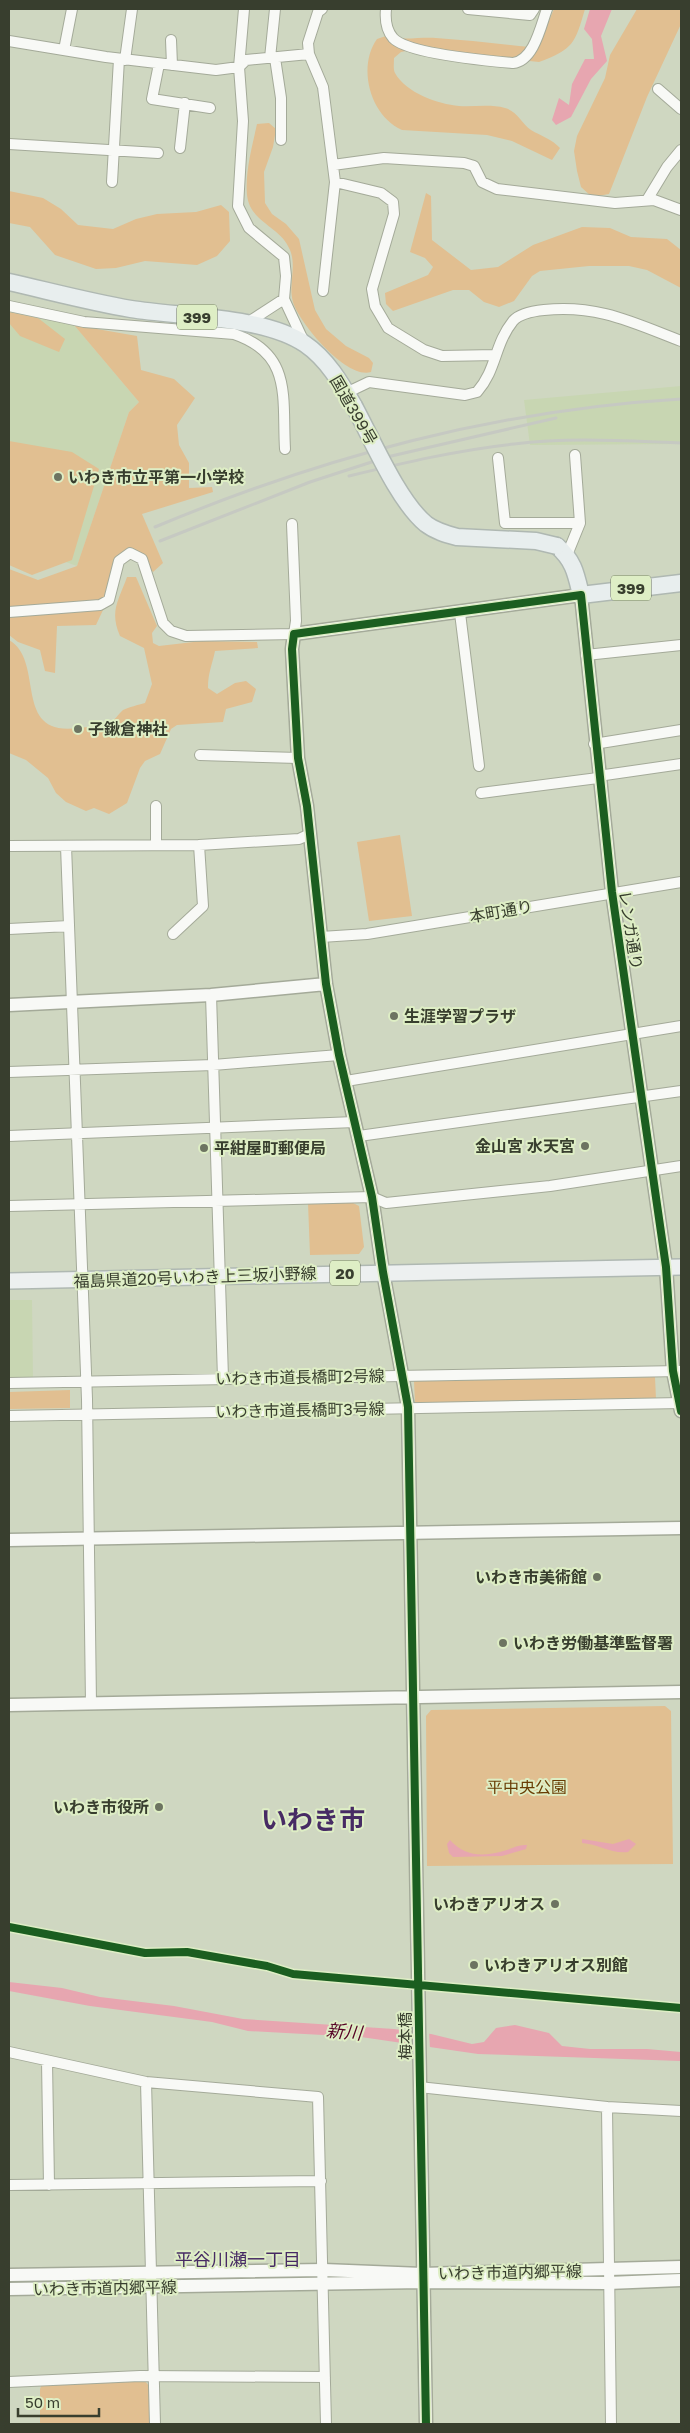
<svg xmlns="http://www.w3.org/2000/svg" width="690" height="2433" font-family="'Golos Text','Noto Sans JP',sans-serif">
<style>
.built{fill:#c8d6b2}
.green{fill:#e1bf91}
.water{fill:#e7a6b0}
.pier{fill:#cfd7c1}
.lines{fill:none;stroke-linecap:round;stroke-linejoin:round}
.minor-casing{stroke:#a4aa99;stroke-width:12}
.tertiary-casing{stroke:#a4aa99;stroke-width:15}
.primary-casing{stroke:#afb8b2;stroke-width:18}
.trunk-casing{stroke:#afb8b2;stroke-width:19}
.minor{stroke:#f8f9f6;stroke-width:10}
.tertiary{stroke:#f8f9f6;stroke-width:12}
.primary{stroke:#edf0f0;stroke-width:15}
.trunk{stroke:#e8eeee;stroke-width:16}
.rail{stroke:#c6c9c2;stroke-width:3}
.trunk-bridge-casing{stroke:#afb8b2;stroke-width:19;stroke-linecap:butt}
.trunk-bridge{stroke:#e8eeee;stroke-width:16}
.cycleway-casing{stroke:#deeec5;stroke-width:11}
.cycleway{stroke:#1b5e20;stroke-width:8}
.poi-dot{fill:#6d7461;stroke:#deeec5;stroke-width:2}
.labels{text-anchor:middle;dominant-baseline:central;stroke-width:4;stroke-linejoin:round;paint-order:stroke}
.shield{fill:#deeec5;stroke:#6a735b;stroke-width:1}
.shield-label{font-size:15px;font-weight:bold;fill:#383e2e}
.street-label{font-size:16px;fill:#383e2e;stroke:#deeec5}
.poi-label{font-size:16px;font-weight:bold;fill:#383e2e;stroke:#deeec5;text-anchor:start}
.park-label{font-size:16px;fill:#693d04;stroke:#deeec5}
.water-label{font-size:18px;font-style:italic;fill:#550023;stroke:#deeec5}
.neighbourhood-label{font-size:18px;fill:#472b64;stroke:#deeec5}
.town-label{font-size:26px;font-weight:bold;fill:#472b64;stroke:#deeec5}
</style>
<rect width="100%" height="100%" fill="#cfd7c1"/>
<path class="built" d="M9,308L74,325L139,402L129,412L77,566L9,542Z
M681,386V444L530,445L524,400Z
M9,1300H32L33,1379H9Z"/>
<path class="green" d="M554,9H585C575,43 574,49 539,62L415,49L401,52L394,58C394,63 393,69 395,73C406,93 438,104 459,106C473,107 491,104 505,108C517,111 522,124 531,130C541,136 552,139 560,148L552,160L512,141L487,135L402,130C370,116 357,67 377,39L386,36C401,41 419,37 436,38C467,40 499,44 530,47L541,39Z
M637,9H681V24L647,97L609,194L592,197L581,187L577,171L574,151L577,136L605,78L610,55Z
M269,123L276,129L273,147L264,172L265,203L272,214L286,224L299,239L315,310L326,329L346,346L369,358L373,363L371,372C347,380 299,323 293,302C288,285 297,267 290,250C281,226 250,223 247,195C245,172 252,147 257,124Z
M9,191L43,198L61,209L78,225L113,229L136,219L157,214L196,212L221,205L229,212L230,241L217,256L197,265L145,261L116,268L96,269L55,255L30,227L9,223Z
M426,193L431,196L432,240L471,270L498,267L533,245L582,227L610,228L631,237L667,239L681,250V288L647,270L629,266H589L540,271L532,276L514,301L499,307L484,302L469,290H453L393,311L386,304L385,293L428,275L433,267L425,258L410,252Z
M9,312L38,318L65,339L59,352L20,336L9,323Z
M74,325L137,336L141,370L174,379L195,398L177,425L179,445L189,463V488L212,487L213,492L142,514L163,563L153,572L136,552L116,565L117,580L96,625L57,626L55,673L45,671L40,650L18,642L9,635V569L38,580L77,566L129,412L139,402Z
M9,441L72,452L99,469L72,560L32,575L9,565Z
M127,577H136L157,626L152,633L153,643L159,646L202,641L257,642L258,648L215,651C212,666 208,672 208,688L217,694L235,683L246,681L256,689L252,702L226,709L223,722L177,725L171,729L160,754L145,761L140,768L127,803L109,814L94,808L86,811L66,802L56,793L48,778L26,760L9,753V640C46,661 11,737 78,728C88,727 99,727 109,723C115,721 118,714 123,710C129,707 138,705 145,703L152,684L144,648L120,636C109,611 119,600 127,577Z
M400,835L412,916L369,921L357,842Z
M308,1203H353L359,1206L364,1247L359,1254L310,1255Z
M655,1377L656,1399L415,1403L414,1381Z
M70,1390V1408L9,1409V1392Z
M665,1706L671,1711L673,1864L427,1866L426,1716L431,1710Z
M140,2376L154,2391L155,2424H40V2389L43,2381Z"/>
<path class="water" d="M590,9H612L601,36L607,61L591,79L571,117L556,125L552,120L559,98L569,105L572,84L585,59H594L592,39L584,29Z
M582,1839L613,1844L629,1839L636,1844L628,1852C611,1854 598,1844 582,1843Z
M450,1840C463,1855 480,1857 500,1852C510,1850 517,1844 527,1845L526,1849L502,1856L453,1857L449,1853L447,1844Z
M9,1982L62,1988L100,1997L174,2006L243,2019L394,2029L431,2034L472,2044L484,2042L496,2028L515,2025L549,2033L562,2046L590,2049H647L681,2052V2061L478,2054L361,2037L248,2031L212,2022L90,2006L9,1991Z"/>
<path class="pier" d="M410,2029L429,2031L430,2049L410,2046Z"/>
<g class="lines">
<defs>
<path id="minor" d="M244,9L239,67L243,121L238,206L249,228L284,257L286,276L284,299L247,323
M386,9C385,19 386,30 393,38C408,54 490,61 513,63C534,61 541,25 547,9
M468,9L530,15L534,9
M171,40L172,65
M9,41L106,57L216,70L239,67L246,60L309,54L323,87L335,182L323,291
M64,50L72,9
M309,54L308,43L318,12L322,9
M270,58L275,9
M275,58L281,98V140
M125,60L132,9
M159,64L152,99L210,108
M658,89L681,109
M9,144L158,153
M180,148L185,103
M333,165L384,158L464,163L474,166L482,182L497,189L615,203L654,200L681,210
M112,182L119,59
M335,182L381,193L393,202L394,214L372,289L375,306L388,328L424,350L442,356L496,355
M647,200L667,167L681,150
M284,299L305,344
M9,306L84,322L234,334C293,354 282,398 285,449
M346,393L369,382L465,395L477,392C497,369 494,345 513,321C520,313 534,311 544,310C597,304 634,323 681,341
M498,458L505,523H580
M567,555L580,523L575,455
M9,612L100,605L109,600L119,561L130,553L142,559L163,623L171,631L186,636L294,634L296,621L292,524
M460,613L479,766
M586,655L681,645
M594,744L681,730
M200,755L298,758
M598,776L681,764
M481,793L598,778
M156,806V845
M9,846L199,845L299,839L310,834
M66,846L87,1399L91,1704
M9,929L69,926
M173,934L203,906L199,845
M321,937L367,934L681,882
M211,995L223,1378
M9,1072L213,1065L339,1055
M346,1081L681,1026
M9,1136L355,1122
M359,1136L681,1091
M9,1206L372,1197L386,1203L550,1186L681,1166
M9,1383L681,1371
M9,1416L681,1403
M9,2052L146,2082L318,2097L326,2424
M47,2061L49,2185
M146,2082L155,2424
M419,2087L607,2107
M9,2185L321,2181
M9,2382L140,2376L325,2377
M611,2424L607,2107L681,2111"/>
<path id="tertiary" d="M9,1005L211,995L326,984
M9,1540L681,1528
M9,1705L681,1692
M9,2275L324,2270L422,2274L681,2267
M9,2289L422,2282L608,2283L681,2280
M426,2424L408,1407L383,1272L372,1197L339,1055L326,984L307,806L298,758L292,649L294,634L581,595L612,892L666,1267L673,1371L681,1411"/>
<path id="primary" d="M9,1281L681,1267"/>
<path id="trunk" d="M9,282C49,291 90,302 131,309C181,317 264,316 305,344C327,359 341,383 354,406
M557,546C574,561 576,574 581,595L681,583"/>
</defs>
<use href="#minor" class="minor-casing"/>
<use href="#tertiary" class="tertiary-casing"/>
<use href="#primary" class="primary-casing"/>
<use href="#trunk" class="trunk-casing"/>
<use href="#minor" class="minor"/>
<use href="#tertiary" class="tertiary"/>
<use href="#primary" class="primary"/>
<use href="#trunk" class="trunk"/>
<path class="rail" d="M349,476C403,463 458,450 514,444C569,437 626,441 681,443
M155,527C325,456 497,410 681,399
M160,541L310,482L387,457L556,418"/>
<defs>
<path id="trunk-bridge" d="M354,406C372,439 398,501 426,524C435,531 446,534 457,537L536,541L557,546"/>
</defs>
<use href="#trunk-bridge" class="trunk-bridge-casing"/>
<use href="#trunk-bridge" class="trunk-bridge"/>
<defs>
<path id="cycleway" d="M9,1927L145,1953L187,1952L267,1966L293,1974L681,2008
M426,2424L408,1407L383,1272L372,1197L339,1055L326,984L307,806L298,758L292,649L294,634L581,595L612,892L666,1267L673,1371L681,1411"/>
</defs>
<use href="#cycleway" class="cycleway-casing"/>
<use href="#cycleway" class="cycleway"/>
</g>
<g class="poi-dot">
<circle cx="58" cy="477" r="5"/>
<circle cx="78" cy="729" r="5"/>
<circle cx="394" cy="1016" r="5"/>
<circle cx="585" cy="1146" r="5"/>
<circle cx="204" cy="1148" r="5"/>
<circle cx="597" cy="1577" r="5"/>
<circle cx="503" cy="1643" r="5"/>
<circle cx="159" cy="1807" r="5"/>
<circle cx="555" cy="1904" r="5"/>
<circle cx="474" cy="1965" r="5"/>
</g>
<g class="labels">
<g class="shield">
<rect x="177" y="304.5" width="40" height="25" rx="4"/>
<rect x="611" y="575.5" width="40" height="25" rx="4"/>
<rect x="330" y="1260.5" width="30" height="25" rx="4"/>
</g>
<g class="shield-label">
<text x="197" y="317">399</text>
<text x="631" y="588">399</text>
<text x="345" y="1273">20</text>
</g>
<g class="street-label">
<text transform="translate(354 410) rotate(60)">国道399号</text>
<text transform="translate(501 911) rotate(-10)">本町通り</text>
<text transform="translate(631 930) rotate(81)">レンガ通り</text>
<text transform="translate(195 1277) rotate(-2)">福島県道20号いわき上三坂小野線</text>
<text transform="translate(300 1377) rotate(-1)">いわき市道長橋町2号線</text>
<text transform="translate(300 1410) rotate(-1)">いわき市道長橋町3号線</text>
<text transform="translate(405 2036) rotate(-90)">梅本橋</text>
<text transform="translate(510 2272) rotate(-1)">いわき市道内郷平線</text>
<text transform="translate(105 2288) rotate(-1)">いわき市道内郷平線</text>
</g>
<g class="poi-label">
<text x="68" y="477">いわき市立平第一小学校</text>
<text x="88" y="729">子鍬倉神社</text>
<text x="404" y="1016">生涯学習プラザ</text>
<text x="575" y="1146" text-anchor="end">金山宮 水天宮</text>
<text x="214" y="1148">平紺屋町郵便局</text>
<text x="587" y="1577" text-anchor="end">いわき市美術館</text>
<text x="513" y="1643">いわき労働基準監督署</text>
<text x="149" y="1807" text-anchor="end">いわき市役所</text>
<text x="545" y="1904" text-anchor="end">いわきアリオス</text>
<text x="484" y="1965">いわきアリオス別館</text>
</g>
<g class="park-label">
<text x="527" y="1787">平中央公園</text>
</g>
<g class="water-label">
<text transform="translate(344 2031) rotate(5)">新川</text>
</g>
<g class="neighbourhood-label">
<text x="238" y="2259">平谷川瀬一丁目</text>
</g>
<g class="town-label">
<text x="313" y="1819">いわき市</text>
</g>
</g>
<rect width="690" height="2433" fill="none" stroke="#383e2e" stroke-width="20"/>
<path d="M18 2408v8h81v-8" fill="none" stroke="#383e2e" stroke-width="2.5"/>
<text x="25" y="2408" font-size="15" fill="#383e2e" stroke="#deeec5" stroke-width="4" paint-order="stroke">50 m</text>
</svg>
